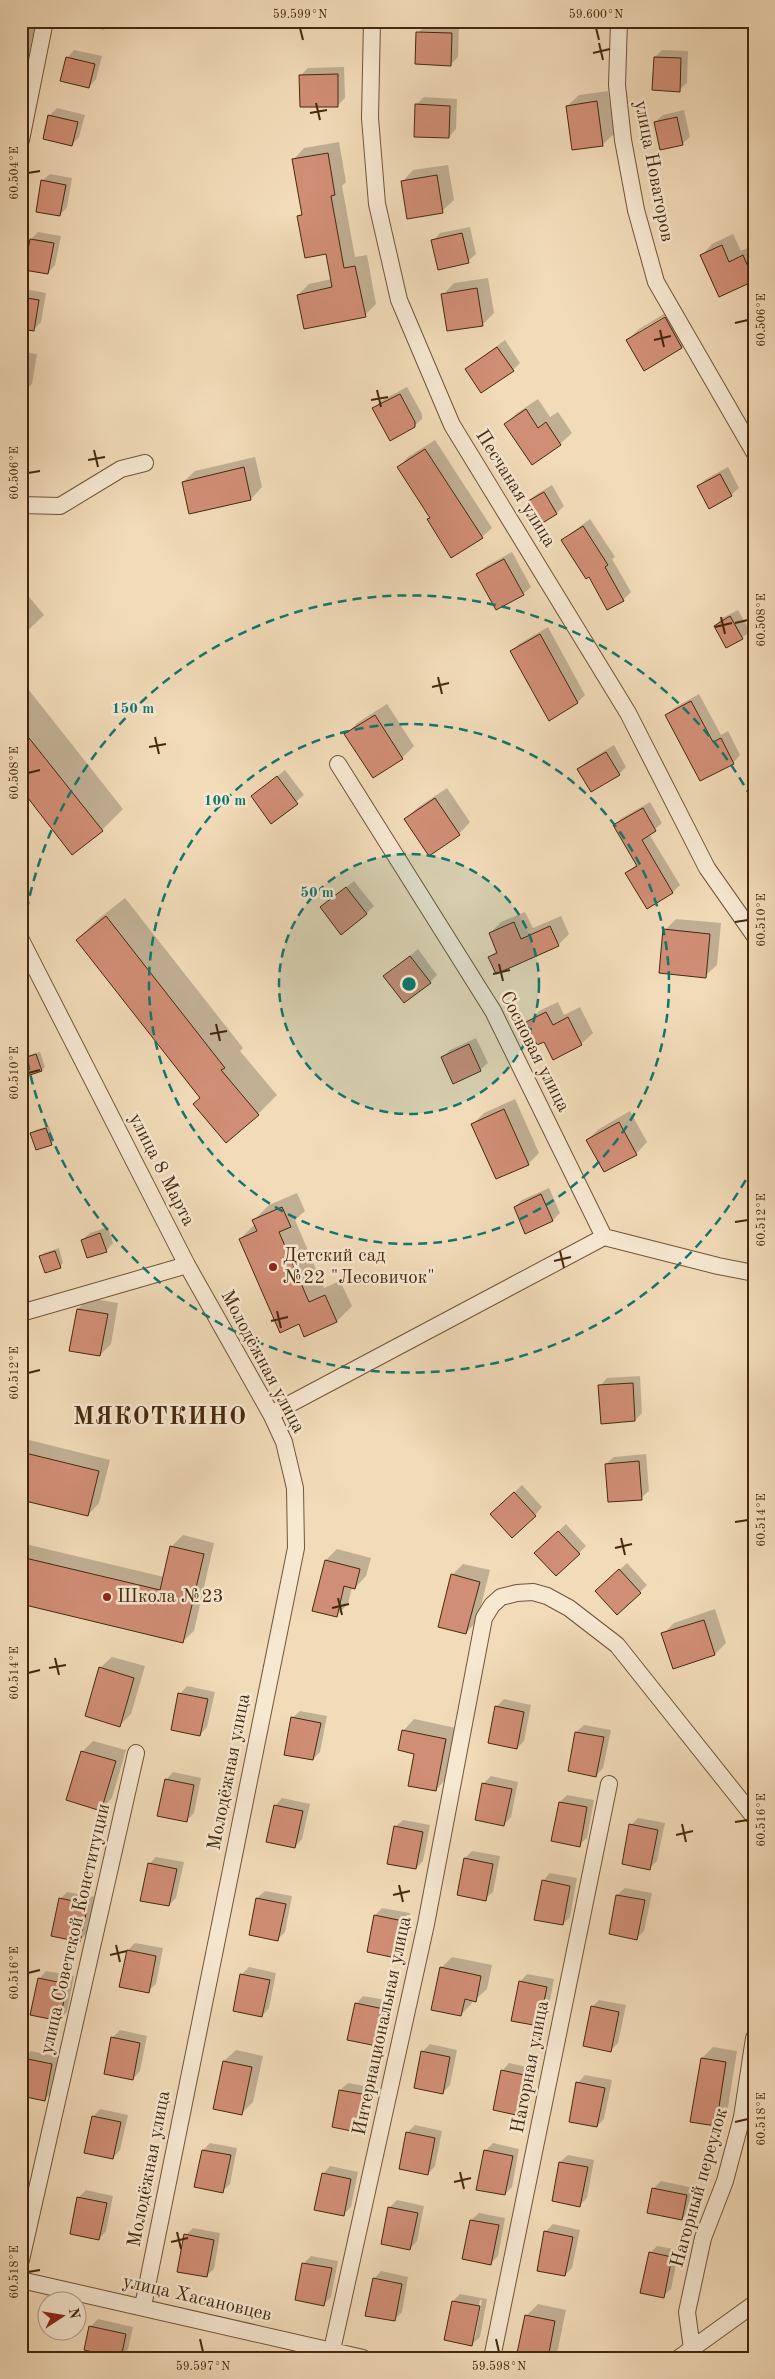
<svg xmlns="http://www.w3.org/2000/svg" width="775" height="2379" font-family="'Old Standard TT',serif">
<style>
.shadow{fill:#0003;fill-rule:evenodd}
.building{fill:#d18e76;stroke:#45280b}
.lines{fill:none;stroke-linecap:round;stroke-linejoin:round}
.minor-casing{stroke:#705536;stroke-width:18}
.minor{stroke:#f7e8d2;stroke-width:16}
.ticks{fill:none;stroke:#45280b;stroke-width:2}
.ring{fill:none;stroke:#0f766e;stroke-width:2.5;stroke-dasharray:9 6}
.poi-dot{fill:#8f2418;stroke:#f7e8d2;stroke-width:2}
.labels{text-anchor:middle;dominant-baseline:central;stroke-width:5;stroke-linejoin:round;paint-order:stroke}
.street-label{font-size:19px;fill:#45280b;stroke:#f7e8d2}
.poi-label{font-size:19px;fill:#45280b;stroke:#f7e8d2;text-anchor:start}
.district-label{font-size:24px;font-weight:bold;letter-spacing:1px;fill:#45280b;stroke:#f7e8d2}
.centre{fill:#0f766e;stroke:#f7e8d2;stroke-width:2.5}
.ring-label{font-size:15px;text-anchor:middle;font-weight:bold;fill:#0f766e;stroke:#f7e8d2;stroke-width:5;stroke-linejoin:round;paint-order:stroke}
.neatline{fill:none;stroke:#45280b;stroke-width:2}
.ticks-label{font-size:12px;text-anchor:middle;fill:#45280b}
</style>
<rect width="100%" height="100%" fill="#f2dbb9"/>
<filter id="stains"><feTurbulence type="fractalNoise" baseFrequency=".004" numOctaves="4"/><feColorMatrix values="0 0 0 0 .2 0 0 0 0 .09 0 0 0 0 .02 0 0 0 .5 -.17"/></filter>
<radialGradient id="worn" r=".72"><stop offset=".6" stop-color="#630" stop-opacity="0"/><stop offset="1" stop-color="#630" stop-opacity=".3"/></radialGradient>
<path class="shadow" d="M21,21H36L21,93Z
M76,21H111L104,30L76,24Z
M425,25L459,26L458,57L451,64L418,33Z
M74,50L102,56L96,79L89,87L67,58Z
M662,50L688,51L687,83L679,90L655,57Z
M344,67L345,98L338,105L300,76L308,68Z
M608,91L614,134L602,145L567,106L579,95Z
M424,97L457,99L456,129L449,137L416,105Z
M57,108L85,115L79,137L72,145L49,116Z
M684,110L690,137L682,144L655,122L663,115Z
M339,142L346,182L342,186L355,257L367,255L376,304L365,315L298,295L309,284L332,279L327,253L299,216L303,212L293,160L304,148Z
M448,165L454,200L442,211L402,182L413,170Z
M50,174L72,178L67,207L60,215L42,181Z
M470,227L476,254L468,261L433,241L440,233Z
M38,232L61,236L55,265L48,273L31,239Z
M733,234L741,251L754,245V279L720,295L701,256L712,244Z
M488,278L494,313L483,324L443,295L454,283Z
M24,289L46,293L41,322L33,330L21,327V291Z
M676,307L693,336L682,347L645,369L628,340L639,329ZM670,313L671,315L639,334V331Z
M505,340L520,363L513,370L466,369Z
M21,352L37,354L32,384L24,391H21Z
M407,387L422,414V419L414,426L374,409L381,401Z
M538,399L550,417L558,412L572,433L560,444L532,463L506,424L517,413Z
M21,433L25,434L21,457Z
M435,440L492,528L482,537L428,519L431,517L399,467L408,457Z
M255,457L262,487L251,499L190,512L183,482L195,471Z
M728,467L739,488L731,495L698,487L706,479Z
M552,485L564,506L557,513L529,501L537,494Z
M590,519L615,557L612,559L631,592L623,600L589,575L562,540Z
M512,552L531,587L523,594L478,574L485,567Z
M21,587L44,615L21,637Z
M738,610L750,631L742,638L715,626L722,618Z
M548,627L585,695L578,702L512,651L519,644Z
M21,680L123,809L102,830L21,787Z
M699,694L721,735L728,731L740,755L733,763L666,716L674,708Z
M387,704L414,746L402,758L373,776L346,735L357,723Z
M614,745L626,767L619,774L579,769L586,762Z
M285,770L304,795L272,822L252,796Z
M447,788L470,822L459,834L406,819L417,808Z
M650,802L662,823L649,834L680,885L673,892L647,908L627,873L637,864L615,825L622,818Z
M354,881L374,906L366,914L322,907Z
M125,898L243,1048L240,1051L277,1095L258,1114L202,1098L77,940L96,921Z
M525,912L533,928L561,916L569,934L558,945L490,958L497,950L490,933L501,922Z
M676,919L721,923L717,965L705,976L665,930Z
M418,949L437,975L430,982L385,976Z
M558,1002L564,1015L580,1007L593,1033L581,1044L544,1040L528,1023L539,1011Z
M476,1038L488,1063L480,1070L443,1057L450,1050Z
M40,1052L45,1067L42,1070L22,1060L26,1056Z
M515,1099L539,1153L528,1164L473,1124L484,1113Z
M630,1111L647,1142L636,1154L587,1140L599,1129Z
M49,1126L54,1141L51,1144L32,1134L35,1130Z
M549,1188L560,1213L553,1220L515,1207L522,1200Z
M297,1193L305,1211L295,1220L324,1288L340,1281L352,1306L337,1321L305,1335L299,1323L240,1239L255,1224L254,1220L269,1205Z
M108,1227L113,1243L106,1251L82,1240L90,1233Z
M59,1248L63,1263L60,1267L41,1256L44,1253Z
M89,1298L118,1303L111,1344L100,1355L78,1309Z
M640,1376L642,1413L635,1420L600,1386L607,1378Z
M21,1438L110,1460L99,1503L88,1515L30,1501L21,1535Z
M646,1454L649,1491L641,1498L606,1464L614,1457Z
M522,1485L542,1507L535,1515L499,1507Z
M566,1524L586,1546L579,1553L543,1546Z
M183,1535L214,1543L194,1631L182,1642L21,1603V1543L164,1577L171,1547Z
M337,1549L371,1558L366,1576L355,1588L352,1587L348,1604L336,1616L326,1560Z
M627,1563L647,1585L640,1592L604,1584Z
M463,1564L490,1570L477,1621L466,1633L452,1575Z
M715,1609L726,1643L715,1654L663,1634L674,1623Z
M112,1657L145,1666L131,1714L120,1725L100,1668Z
M187,1686L215,1692L207,1727L200,1735L180,1694Z
M504,1699L531,1705L524,1741L517,1748L496,1707Z
M300,1711L327,1716L320,1752L313,1759L292,1718Z
M414,1719L456,1728L447,1778L436,1790L403,1731Z
M584,1725L611,1730L603,1768L596,1776L576,1732Z
M93,1741L126,1750L112,1798L101,1809L82,1752Z
M173,1772L201,1778L194,1813L186,1821L166,1780Z
M491,1776L518,1782L511,1817L504,1825L483,1784Z
M567,1795L594,1800L587,1838L579,1845L560,1802Z
M282,1798L310,1804L302,1839L295,1847L275,1806Z
M638,1818L665,1823L657,1861L650,1868L631,1825Z
M403,1820L430,1825L423,1861L416,1868L395,1827Z
M472,1851L500,1856L493,1892L485,1899L465,1858Z
M156,1857L184,1862L176,1898L169,1905L149,1864Z
M550,1873L577,1878L570,1917L563,1924L543,1881Z
M625,1888L652,1893L644,1931L637,1938L610,1933L617,1895Z
M265,1891L292,1896L285,1932L278,1939L257,1898Z
M67,1892L95,1897L87,1933L80,1940L60,1899Z
M382,1908L410,1913L403,1949L395,1956L375,1915Z
M135,1943L163,1948L156,1984L148,1991L128,1950Z
M452,1957L492,1965L487,1989L475,2000H473L472,2003L461,2015L441,1968Z
M249,1967L276,1973L269,2008L262,2016L241,1975Z
M46,1971L74,1976L67,2012L59,2019L39,1979Z
M527,1974L554,1979L547,2017L539,2025L520,1982Z
M363,1996L391,2001L384,2037L376,2045L356,2004Z
M599,2000L626,2005L618,2043L611,2050L592,2007Z
M120,2030L147,2036L140,2071L133,2079L112,2038Z
M430,2044L457,2050L450,2085L443,2093L422,2052Z
M713,2047L737,2051L727,2113L715,2124L702,2058Z
M236,2050L263,2056L253,2102L242,2113L224,2061Z
M31,2051L58,2057L52,2092L44,2100L21,2095L24,2059Z
M509,2063L536,2069L529,2107L521,2114L502,2071Z
M585,2075L612,2080L604,2119L597,2126L578,2083Z
M348,2083L375,2088L368,2124L361,2131L333,2126L340,2090Z
M100,2109L128,2115L120,2150L113,2158L93,2117Z
M415,2125L442,2131L435,2166L428,2174L407,2133Z
M754,2130V2167L747,2166Z
M210,2143L237,2148L230,2184L223,2191L203,2150Z
M493,2143L519,2149L512,2187L505,2194L485,2151Z
M568,2155L594,2160L587,2198L580,2205L553,2200L560,2162Z
M330,2166L358,2172L351,2207L343,2215L323,2174Z
M661,2181L694,2188L689,2211L682,2219L653,2189Z
M86,2190L113,2196L106,2231L99,2239L78,2198Z
M397,2200L424,2206L417,2241L410,2249L389,2208Z
M479,2213L505,2218L498,2256L491,2263L464,2258L471,2220Z
M553,2224L580,2230L572,2268L565,2275L545,2232Z
M193,2228L220,2233L214,2269L206,2276L186,2235Z
M657,2246L679,2250L671,2289L663,2296L650,2253Z
M311,2256L338,2261L331,2297L324,2304L296,2299L304,2263Z
M381,2271L408,2277L402,2312L394,2320L374,2279Z
M460,2294L487,2299L480,2337L472,2344L453,2301ZM480,2300H482L475,2338H473Z
M538,2304L566,2310L556,2358H518L526,2316Z
M98,2319L133,2327L128,2349L121,2357L90,2327Z"/>
<path class="building" d="M416,32L452,33L451,66L415,64Z
M66,57L95,64L89,88L60,81Z
M654,57L681,58L680,92L652,90Z
M338,74V107H300L299,75Z
M597,101L603,146L572,150L566,106Z
M415,104L450,106L449,138L414,137Z
M48,115L78,122L72,146L43,139Z
M677,117L683,145L660,150L654,122Z
M328,153L335,195L331,196L344,268L355,266L366,317L304,329L297,295L332,287L326,254L305,258L297,216L302,215L292,159Z
M437,175L443,213L407,219L401,181Z
M41,180L66,185L60,216L36,212Z
M462,233L469,263L438,270L431,240Z
M30,239L54,243L48,274L24,270Z
M722,245L729,262L743,255L754,281L719,297L700,255Z
M477,288L483,326L447,331L441,294Z
M21,297L39,300L34,331L21,329Z
M665,317L682,348L644,371L626,340Z
M497,347L514,371L481,393L465,369Z
M400,394L415,422V427L390,441L372,408Z
M526,409L538,428L546,422L561,445L532,465L504,424Z
M425,449L483,538L451,558L427,519L430,518L397,467Z
M244,467L251,500L189,514L182,482Z
M720,474L732,496L709,509L697,486Z
M544,492L557,514L541,524L528,501Z
M583,526L608,565L605,567L624,601L607,610L589,577L586,579L561,540Z
M504,559L524,595L496,610L476,574Z
M730,616L743,639L726,648L714,626Z
M540,634L578,703L549,721L510,651Z
M691,701L713,742L721,738L734,764L700,781L665,715Z
M375,715L403,759L373,778L344,734Z
M21,728L103,831L72,855L21,789Z
M606,752L620,775L591,792L577,769Z
M277,776L298,804L271,824L251,796Z
M435,798L460,835L429,856L404,819Z
M643,808L656,831L642,840L673,893L647,909L625,873L637,866L613,825Z
M346,887L367,914L341,935L320,907Z
M106,916L225,1068L221,1070L259,1115L226,1143L193,1104L200,1098L76,940Z
M514,922L521,939L550,926L559,946L496,974L488,957L497,953L489,933Z
M663,929L710,934L706,978L659,973Z
M410,956L431,983L404,1003L383,976Z
M546,1012L553,1025L568,1017L582,1045L553,1060L544,1042L537,1045L526,1022Z
M469,1044L481,1071L453,1084L441,1057Z
M36,1054L42,1071L27,1076L21,1059Z
M504,1109L529,1165L496,1179L471,1124Z
M619,1122L637,1155L604,1172L586,1140Z
M46,1128L52,1145L36,1150L30,1133Z
M541,1194L553,1221L525,1234L514,1207Z
M282,1207L291,1227L279,1232L309,1302L325,1295L337,1322L304,1337L299,1324L280,1333L239,1239L257,1231L252,1220Z
M100,1233L107,1252L87,1258L81,1240Z
M55,1251L61,1268L45,1273L39,1256Z
M77,1309L108,1314L100,1356L69,1351Z
M633,1383L635,1421L601,1424L598,1385Z
M21,1452L99,1471L88,1516L21,1500Z
M639,1461L642,1500L608,1502L605,1464Z
M514,1492L536,1516L512,1538L490,1514Z
M558,1531L580,1554L556,1576L534,1553Z
M170,1546L204,1554L183,1643L21,1604V1557L160,1590Z
M325,1560L360,1569L355,1589L344,1586L337,1617L312,1611Z
M619,1569L641,1593L617,1615L595,1591Z
M451,1574L480,1582L466,1634L438,1627Z
M704,1620L715,1655L673,1669L661,1633Z
M99,1667L134,1678L120,1727L85,1716Z
M178,1693L208,1699L200,1736L171,1730Z
M495,1706L524,1712L517,1749L488,1743Z
M291,1717L321,1723L313,1760L284,1755Z
M402,1730L446,1739L436,1791L408,1786L414,1754L398,1750Z
M575,1732L604,1737L596,1777L568,1771Z
M81,1751L116,1761L101,1811L66,1800Z
M165,1779L194,1785L187,1822L157,1816Z
M482,1783L512,1789L504,1826L475,1820Z
M559,1802L587,1807L580,1847L551,1841Z
M274,1805L303,1811L295,1848L266,1842Z
M629,1824L658,1830L650,1870L622,1864Z
M394,1826L423,1832L416,1869L387,1864Z
M464,1858L493,1864L486,1901L457,1895Z
M148,1863L177,1869L169,1906L140,1901Z
M542,1880L570,1886L563,1925L534,1920Z
M616,1895L645,1900L637,1940L609,1934Z
M59,1898L88,1904L80,1942L51,1936Z
M256,1898L286,1904L278,1941L249,1935Z
M374,1915L403,1921L396,1958L367,1952Z
M127,1950L156,1956L149,1993L119,1987Z
M440,1967L481,1976L476,2002L465,1999L461,2016L431,2010Z
M240,1974L270,1980L262,2017L233,2011Z
M38,1978L67,1984L60,2021L30,2015Z
M519,1981L547,1987L539,2026L511,2021Z
M355,2003L384,2009L377,2046L347,2040Z
M591,2006L619,2012L611,2052L583,2046Z
M111,2037L140,2043L133,2080L104,2074Z
M421,2051L450,2057L443,2094L414,2088Z
M23,2058L52,2064L45,2101L21,2096Z
M701,2058L726,2062L716,2126L690,2122Z
M223,2061L252,2067L242,2115L213,2109Z
M501,2070L529,2076L521,2116L493,2110Z
M576,2082L605,2088L597,2127L569,2122Z
M339,2090L368,2095L361,2133L332,2127Z
M92,2116L121,2122L113,2159L84,2153Z
M406,2132L435,2138L428,2175L399,2169Z
M202,2150L231,2155L223,2193L194,2187Z
M484,2150L513,2156L505,2195L476,2190Z
M559,2162L588,2167L580,2207L552,2201Z
M322,2173L351,2179L344,2216L314,2210Z
M652,2188L687,2195L682,2220L647,2213Z
M77,2197L107,2203L99,2240L70,2234Z
M388,2207L418,2213L410,2250L381,2244Z
M470,2220L499,2225L491,2265L462,2259Z
M544,2231L573,2237L565,2276L537,2271Z
M184,2234L214,2240L207,2277L177,2272Z
M649,2252L672,2257L664,2298L640,2293Z
M302,2263L332,2268L324,2306L295,2300Z
M373,2278L402,2284L395,2321L365,2316Z
M452,2301L480,2306L472,2346L444,2340Z
M525,2315L555,2321L548,2358H516Z
M89,2326L126,2334L121,2358L84,2350Z"/>
<g class="lines">
<defs>
<path id="minor" d="M372,21L370,118L377,204L399,300L452,425L628,713L707,868L754,935
M619,21L617,85L623,140L636,210L656,282L754,452
M21,140L45,21
M21,505L60,506L121,469L145,463
M338,764L493,1011L604,1237
M21,940L187,1265L271,1414L284,1442L295,1488L296,1548L143,2306
M21,1313L187,1265
M271,1414L604,1237L718,1266L754,1273
M21,2260L136,1753
M21,2280L363,2358
M692,2349L687,2312L703,2238L725,2181L742,2117L754,2038
M332,2350L426,1924L484,1618L492,1605L501,1597L517,1593L533,1592L547,1596L569,1608L617,1645L754,1817
M492,2358L609,1784
M679,2358L754,2304"/>
</defs>
<use href="#minor" class="minor-casing"/>
<use href="#minor" class="minor"/>
</g>
<path class="ticks" d="M300,28L303,40M596,28L599,40M599,43L603,60M593,53L610,49M316,103L320,120M310,113L327,110M28,173L40,171M735,323L748,320M660,330L664,347M654,340L671,336M377,390L381,407M371,400L388,397M94,450L98,467M88,460L105,457M28,473L40,471M721,617L725,634M735,623L748,620M715,627L732,623M438,677L442,694M432,687L449,683M155,737L159,754M149,747L166,744M28,773L40,770M735,922L748,920M499,964L503,981M493,974L510,970M216,1024L220,1041M210,1034L227,1031M28,1073L40,1070M735,1222L748,1220M560,1251L564,1268M554,1261L571,1257M277,1311L281,1328M271,1321L288,1317M28,1373L40,1370M735,1522L748,1520M621,1538L625,1555M615,1548L632,1544M338,1598L342,1615M332,1608L349,1604M55,1658L59,1675M49,1668L66,1665M28,1673L40,1670M735,1822L748,1820M682,1824L686,1842M676,1835L693,1831M399,1885L403,1902M393,1895L410,1891M116,1945L120,1962M110,1955L127,1951M28,1973L40,1970M735,2122L748,2119M460,2172L464,2189M454,2182L471,2178M177,2232L181,2249M171,2242L188,2238M28,2272L40,2270M200,2339L203,2352M496,2339L499,2352"/>
<circle cx="409" cy="984" r="130" fill="#0f766e" fill-opacity=".12"/>
<g class="ring">
<circle cx="409" cy="984" r="130"/>
<circle cx="409" cy="984" r="260"/>
<path d="M753 1167A390 390 0 0 1 22 1028M22 940A390 390 0 0 1 753 801"/>
</g>
<g class="poi-dot">
<circle cx="273" cy="1267" r="5"/>
<circle cx="107" cy="1597" r="5"/>
</g>
<g class="labels">
<g class="street-label">
<text transform="translate(653 171) rotate(79)">улица Новаторов</text>
<text transform="translate(515 489) rotate(58)">Песчаная улица</text>
<text transform="translate(534 1052) rotate(63)">Сосновая улица</text>
<text transform="translate(161 1170) rotate(63)">улица 8 Марта</text>
<text transform="translate(262 1362) rotate(62)">Молодёжная улица</text>
<text transform="translate(230 1772) rotate(-79)">Молодёжная улица</text>
<text transform="translate(76 1929) rotate(-77)">улица Советской Конституции</text>
<text transform="translate(383 2026) rotate(-78)">Интернациональная улица</text>
<text transform="translate(531 2067) rotate(-79)">Нагорная улица</text>
<text transform="translate(150 2169) rotate(-79)">Молодёжная улица</text>
<text transform="translate(700 2188) rotate(-74)">Нагорный переулок</text>
<text transform="translate(197 2299) rotate(13)">улица Хасановцев</text>
</g>
<g class="poi-label">
<text x="283" y="1256">Детский сад<tspan x="283" dy="22">№22 "Лесовичок"</tspan></text>
<text x="117" y="1597">Школа №23</text>
</g>
<g class="district-label">
<text x="160" y="1418">МЯКОТКИНО</text>
</g>
</g>
<circle cx="409" cy="984" r="8" class="centre"/>
<g class="ring-label">
<text x="133" y="713">150 m</text>
<text x="225" y="805">100 m</text>
<text x="317" y="897">50 m</text>
</g>
<rect width="775" height="2379" fill="none" stroke="#f2dbb9" stroke-width="55"/>
<g transform="translate(62 2316) rotate(78)"><circle r="24" fill="#f7e8d2" stroke="#b09b82"/>
<path d="M0-4L9 19L0 12L-9 19Z" fill="#8f2418"/>
<text y="-8" font-size="14" font-weight="bold" text-anchor="middle" fill="#45280b">N</text>
</g>
<rect x="28" y="28" width="720" height="2324" class="neatline"/>
<g class="ticks-label">
<text x="300" y="18">59.599°N</text>
<text x="596" y="18">59.600°N</text>
<text transform="translate(14 173) rotate(-90)" y="4">60.504°E</text>
<text transform="translate(761 320) rotate(-90)" y="4">60.506°E</text>
<text transform="translate(14 473) rotate(-90)" y="4">60.506°E</text>
<text transform="translate(761 620) rotate(-90)" y="4">60.508°E</text>
<text transform="translate(14 773) rotate(-90)" y="4">60.508°E</text>
<text transform="translate(761 920) rotate(-90)" y="4">60.510°E</text>
<text transform="translate(14 1073) rotate(-90)" y="4">60.510°E</text>
<text transform="translate(761 1220) rotate(-90)" y="4">60.512°E</text>
<text transform="translate(14 1373) rotate(-90)" y="4">60.512°E</text>
<text transform="translate(761 1520) rotate(-90)" y="4">60.514°E</text>
<text transform="translate(14 1673) rotate(-90)" y="4">60.514°E</text>
<text transform="translate(761 1820) rotate(-90)" y="4">60.516°E</text>
<text transform="translate(14 1973) rotate(-90)" y="4">60.516°E</text>
<text transform="translate(761 2119) rotate(-90)" y="4">60.518°E</text>
<text transform="translate(14 2272) rotate(-90)" y="4">60.518°E</text>
<text x="203" y="2370">59.597°N</text>
<text x="499" y="2370">59.598°N</text>
</g>
<rect width="100%" height="100%" filter="url(#stains)"/>
<rect width="100%" height="100%" fill="url(#worn)"/>
</svg>
